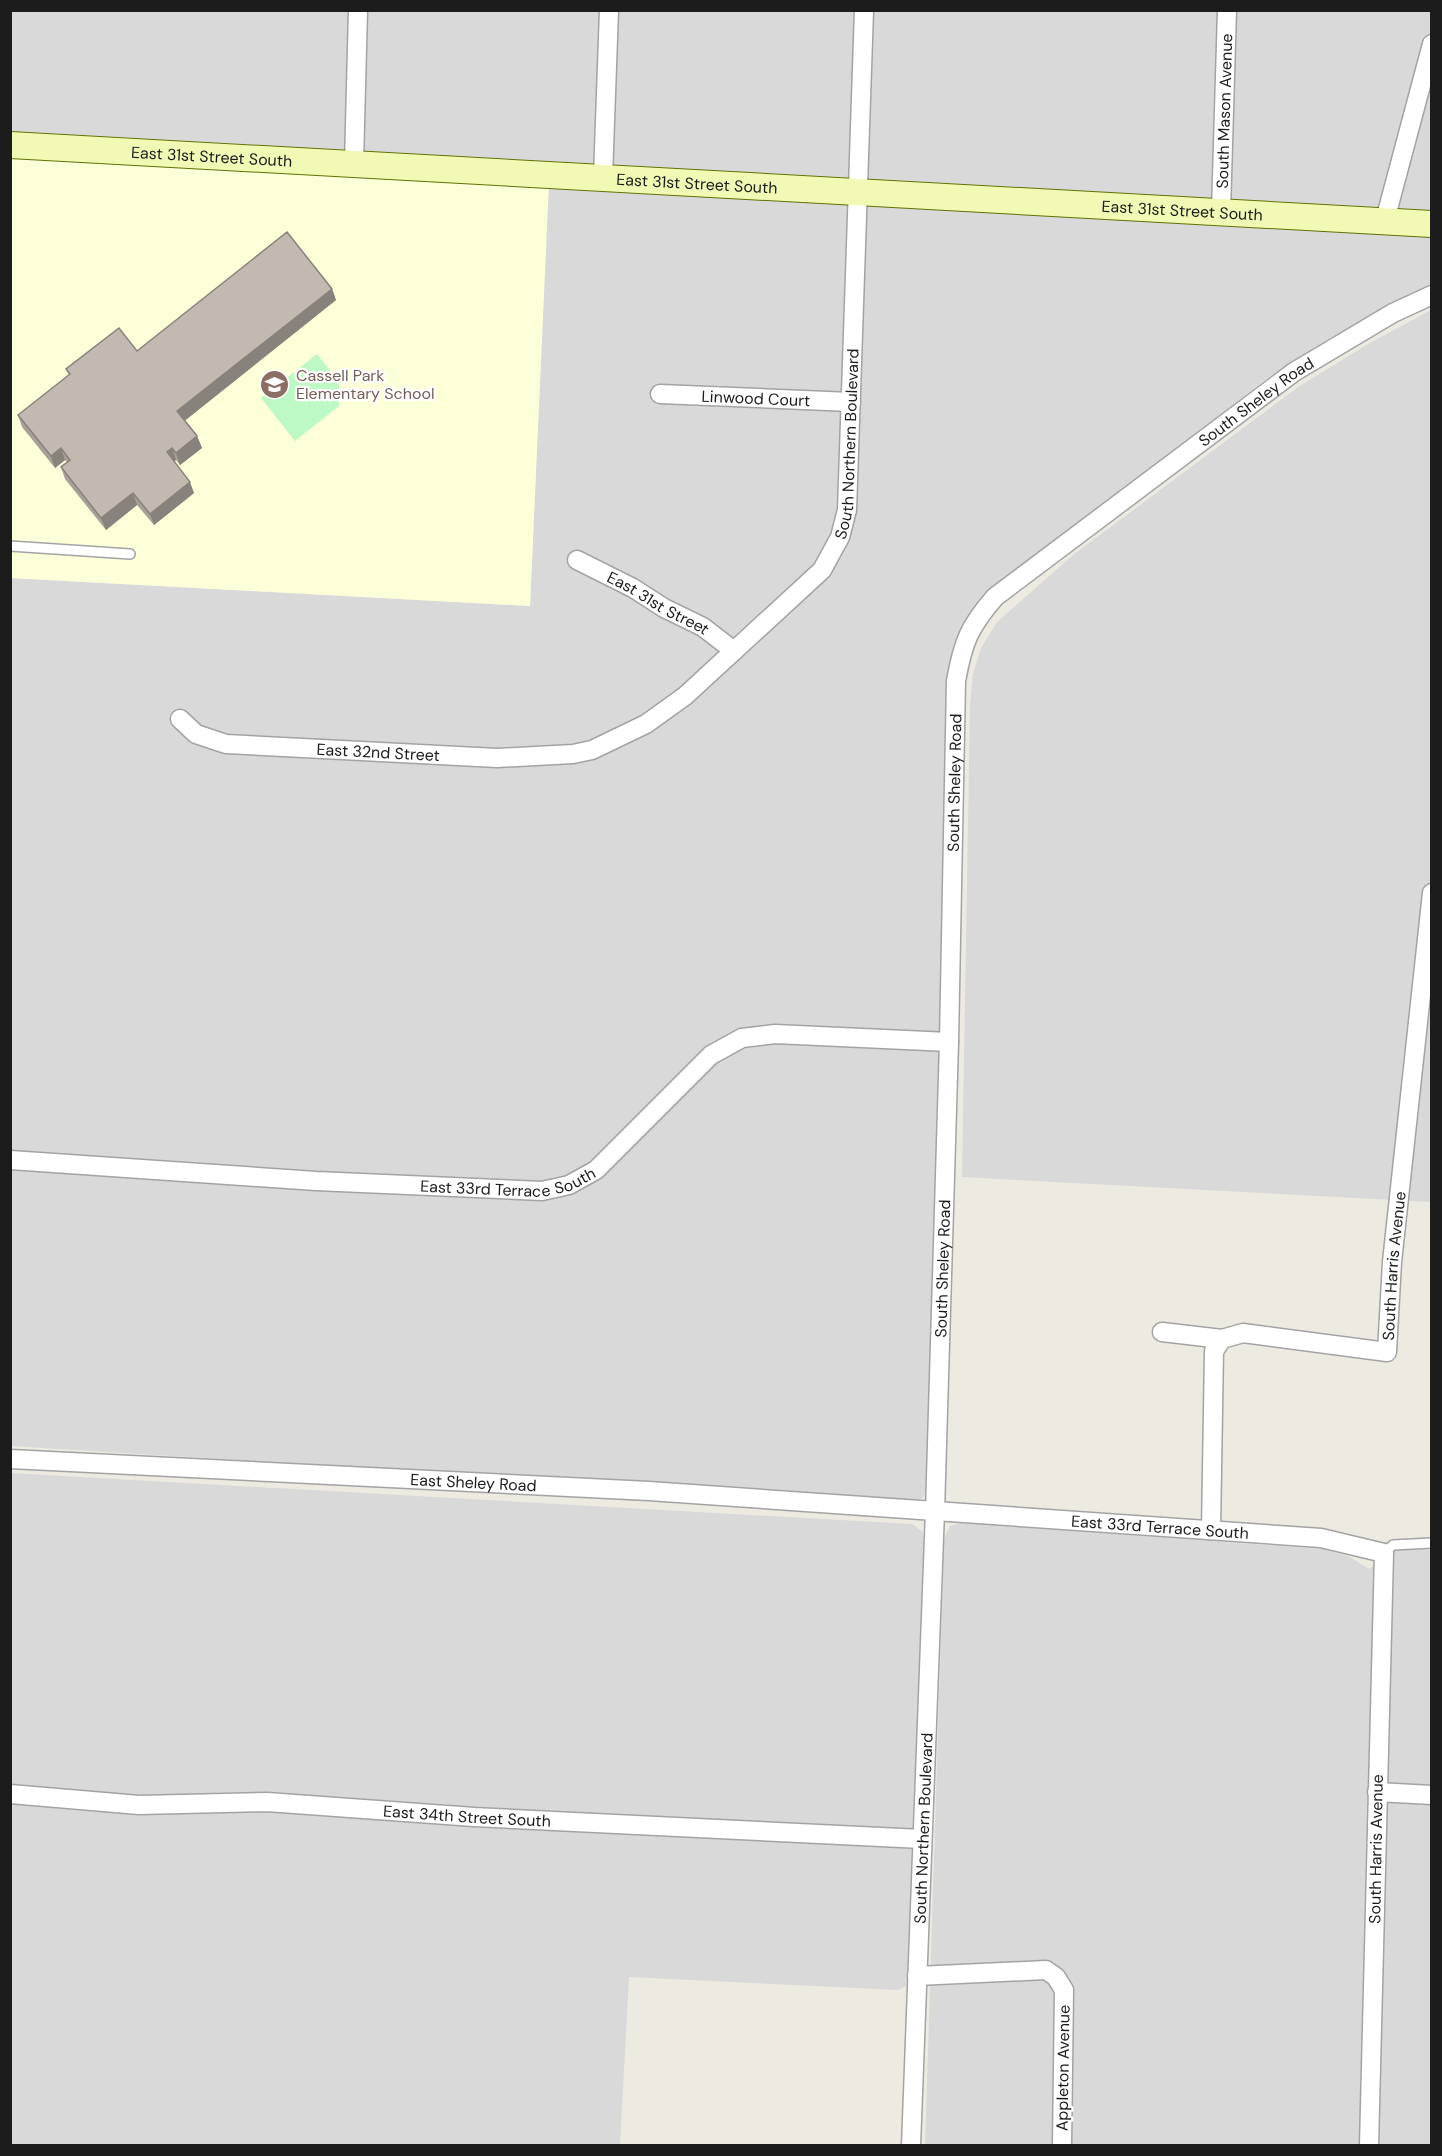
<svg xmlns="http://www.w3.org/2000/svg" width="1442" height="2156" font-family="'DM Sans',sans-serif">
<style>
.residential{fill:#dad9d9}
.education{fill:#fdffd9}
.park{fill:#bdf9c5}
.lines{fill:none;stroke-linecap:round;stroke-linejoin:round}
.lane-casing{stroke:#a3a3a3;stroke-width:12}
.street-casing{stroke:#a3a3a3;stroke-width:21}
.secondary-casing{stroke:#607105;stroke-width:28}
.lane{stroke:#fff;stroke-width:9}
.street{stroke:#fff;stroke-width:18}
.secondary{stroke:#f2f9b4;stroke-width:26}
.wall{fill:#a7a098}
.shaded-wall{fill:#88827c}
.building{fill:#c2bab1;stroke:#88827c;stroke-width:1.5}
.labels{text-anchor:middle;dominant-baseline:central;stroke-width:4.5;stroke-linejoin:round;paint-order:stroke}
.street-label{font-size:16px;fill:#1c1c1c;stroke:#fff}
.education-label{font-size:16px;fill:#785e54;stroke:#fff;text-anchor:start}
</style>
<rect width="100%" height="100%" fill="#edeae2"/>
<path class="residential" d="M10,11H1431V210L11,131Z
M548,189L1431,235V287L1330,338L1265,380L984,597L960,632L927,1493L917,1502L11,1446L10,578L530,606Z
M1431,310V1202L962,1177L970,705L973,674L981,648L997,622L1073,555L1298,387L1368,344Z
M10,1473L912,1524L923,1532L925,1551L909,1974L906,1986L898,1990L629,1977L620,2145H11Z
M960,1523L1322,1549L1350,1557L1369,1569L1394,1549L1431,1550V2145L925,2146L944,1539L950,1526Z"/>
<path class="education" d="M10,153L549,183L530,606L11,578Z"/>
<path class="park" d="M317,354L339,382V406L295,441L261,398Z"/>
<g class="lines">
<defs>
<path id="lane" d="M10,546L130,554
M1384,1553L1393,1545L1432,1543"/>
<g id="street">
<path d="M354,163L358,10"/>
<path d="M603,177L609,10"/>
<path id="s1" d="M1221,211L1227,10"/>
<path d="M1385,220L1432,44"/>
<path id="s2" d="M660,394L851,402"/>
<path id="s3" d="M577,560L633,588L664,608L703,627L734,651"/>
<path id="s4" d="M180,719L196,734L226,744L497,758L573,754L592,750L646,724L685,696L822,570L840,537L847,510L864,10"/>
<path id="s5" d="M10,1160L316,1181L542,1191L569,1185L596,1170L711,1055L742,1038L775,1034L949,1042"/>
<path d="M1162,1332L1222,1339"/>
<path id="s6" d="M10,1459L649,1491L935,1511L1321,1538L1384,1553L1369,2146"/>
<path id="s7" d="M1211,1530L1214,1351L1222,1339L1243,1333L1387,1352L1392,1262L1432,893"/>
<path d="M1377,1792L1432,1795"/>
<path id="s8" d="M10,1794L139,1805L267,1802L474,1817L922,1839"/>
<path d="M917,1976L1046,1970L1056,1977L1064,1990L1062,2146"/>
<path id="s9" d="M911,2146L935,1511L949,1042L956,681C963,642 969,627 995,597L1294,372L1393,313L1432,295"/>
</g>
<g id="secondary">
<path id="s10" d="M10,145L1432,224"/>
</g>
</defs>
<use href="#lane" class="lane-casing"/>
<use href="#street" class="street-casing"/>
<use href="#secondary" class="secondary-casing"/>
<use href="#lane" class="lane"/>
<use href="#street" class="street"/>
<use href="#secondary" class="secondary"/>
</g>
<path class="wall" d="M332,289L336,300L185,420L197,436L202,448L180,465L176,460L174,462L194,493L154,525L137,505L106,530L65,479L61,467L67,462L65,460L55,468L22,427L18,415L69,375L66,369L137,351Z"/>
<path class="shaded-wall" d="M332,289L336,300L182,423L177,411Z
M197,436L202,448L180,465L176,453Z
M61,448L65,460L55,468L51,456Z
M172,448L176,460L171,464L167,452Z
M190,482L194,493L154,525L150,514Z
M133,493L137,505L106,530L101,518Z"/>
<path class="building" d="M287,232L332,289L177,411L197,436L176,453L172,448L167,452L190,482L150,514L133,493L101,518L61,467L70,460L61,448L51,456L18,415L70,374L66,369L119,328L137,351Z"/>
<defs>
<symbol id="school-disc" viewBox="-11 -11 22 22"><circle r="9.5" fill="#8d6e63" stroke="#fff"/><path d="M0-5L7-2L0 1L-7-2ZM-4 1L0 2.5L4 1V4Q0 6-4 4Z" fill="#fff"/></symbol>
</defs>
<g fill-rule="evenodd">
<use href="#school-disc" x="258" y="368" width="33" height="33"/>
</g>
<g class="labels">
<g class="street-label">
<text stroke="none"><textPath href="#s1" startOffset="100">South Mason Avenue</textPath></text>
<text stroke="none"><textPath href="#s10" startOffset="202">East 31st Street South</textPath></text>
<text stroke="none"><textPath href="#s10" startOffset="688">East 31st Street South</textPath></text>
<text stroke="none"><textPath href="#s10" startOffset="1174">East 31st Street South</textPath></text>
<text stroke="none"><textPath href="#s2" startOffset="96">Linwood Court</textPath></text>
<text stroke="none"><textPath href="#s9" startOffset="1886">South Sheley Road</textPath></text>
<text stroke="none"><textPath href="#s4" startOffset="846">South Northern Boulevard</textPath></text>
<text stroke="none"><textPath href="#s3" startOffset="92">East 31st Street</textPath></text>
<text stroke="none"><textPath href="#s4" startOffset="206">East 32nd Street</textPath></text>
<text stroke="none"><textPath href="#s9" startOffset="1364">South Sheley Road</textPath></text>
<text stroke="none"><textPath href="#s5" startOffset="500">East 33rd Terrace South</textPath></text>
<text stroke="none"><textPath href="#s7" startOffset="447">South Harris Avenue</textPath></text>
<text stroke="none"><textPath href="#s9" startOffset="878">South Sheley Road</textPath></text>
<text stroke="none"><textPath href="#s6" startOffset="464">East Sheley Road</textPath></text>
<text stroke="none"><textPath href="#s6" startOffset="1152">East 33rd Terrace South</textPath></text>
<text stroke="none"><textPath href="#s8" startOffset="458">East 34th Street South</textPath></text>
<text stroke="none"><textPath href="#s9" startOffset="318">South Northern Boulevard</textPath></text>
<text transform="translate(1376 1849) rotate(-89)">South Harris Avenue</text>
<text transform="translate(1063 2068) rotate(-89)">Appleton Avenue</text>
</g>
<g class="education-label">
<text x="296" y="375">Cassell Park<tspan x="296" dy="18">Elementary School</tspan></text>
</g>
</g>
<rect width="1442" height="2156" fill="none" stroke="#1c1c1c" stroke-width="24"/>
</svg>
